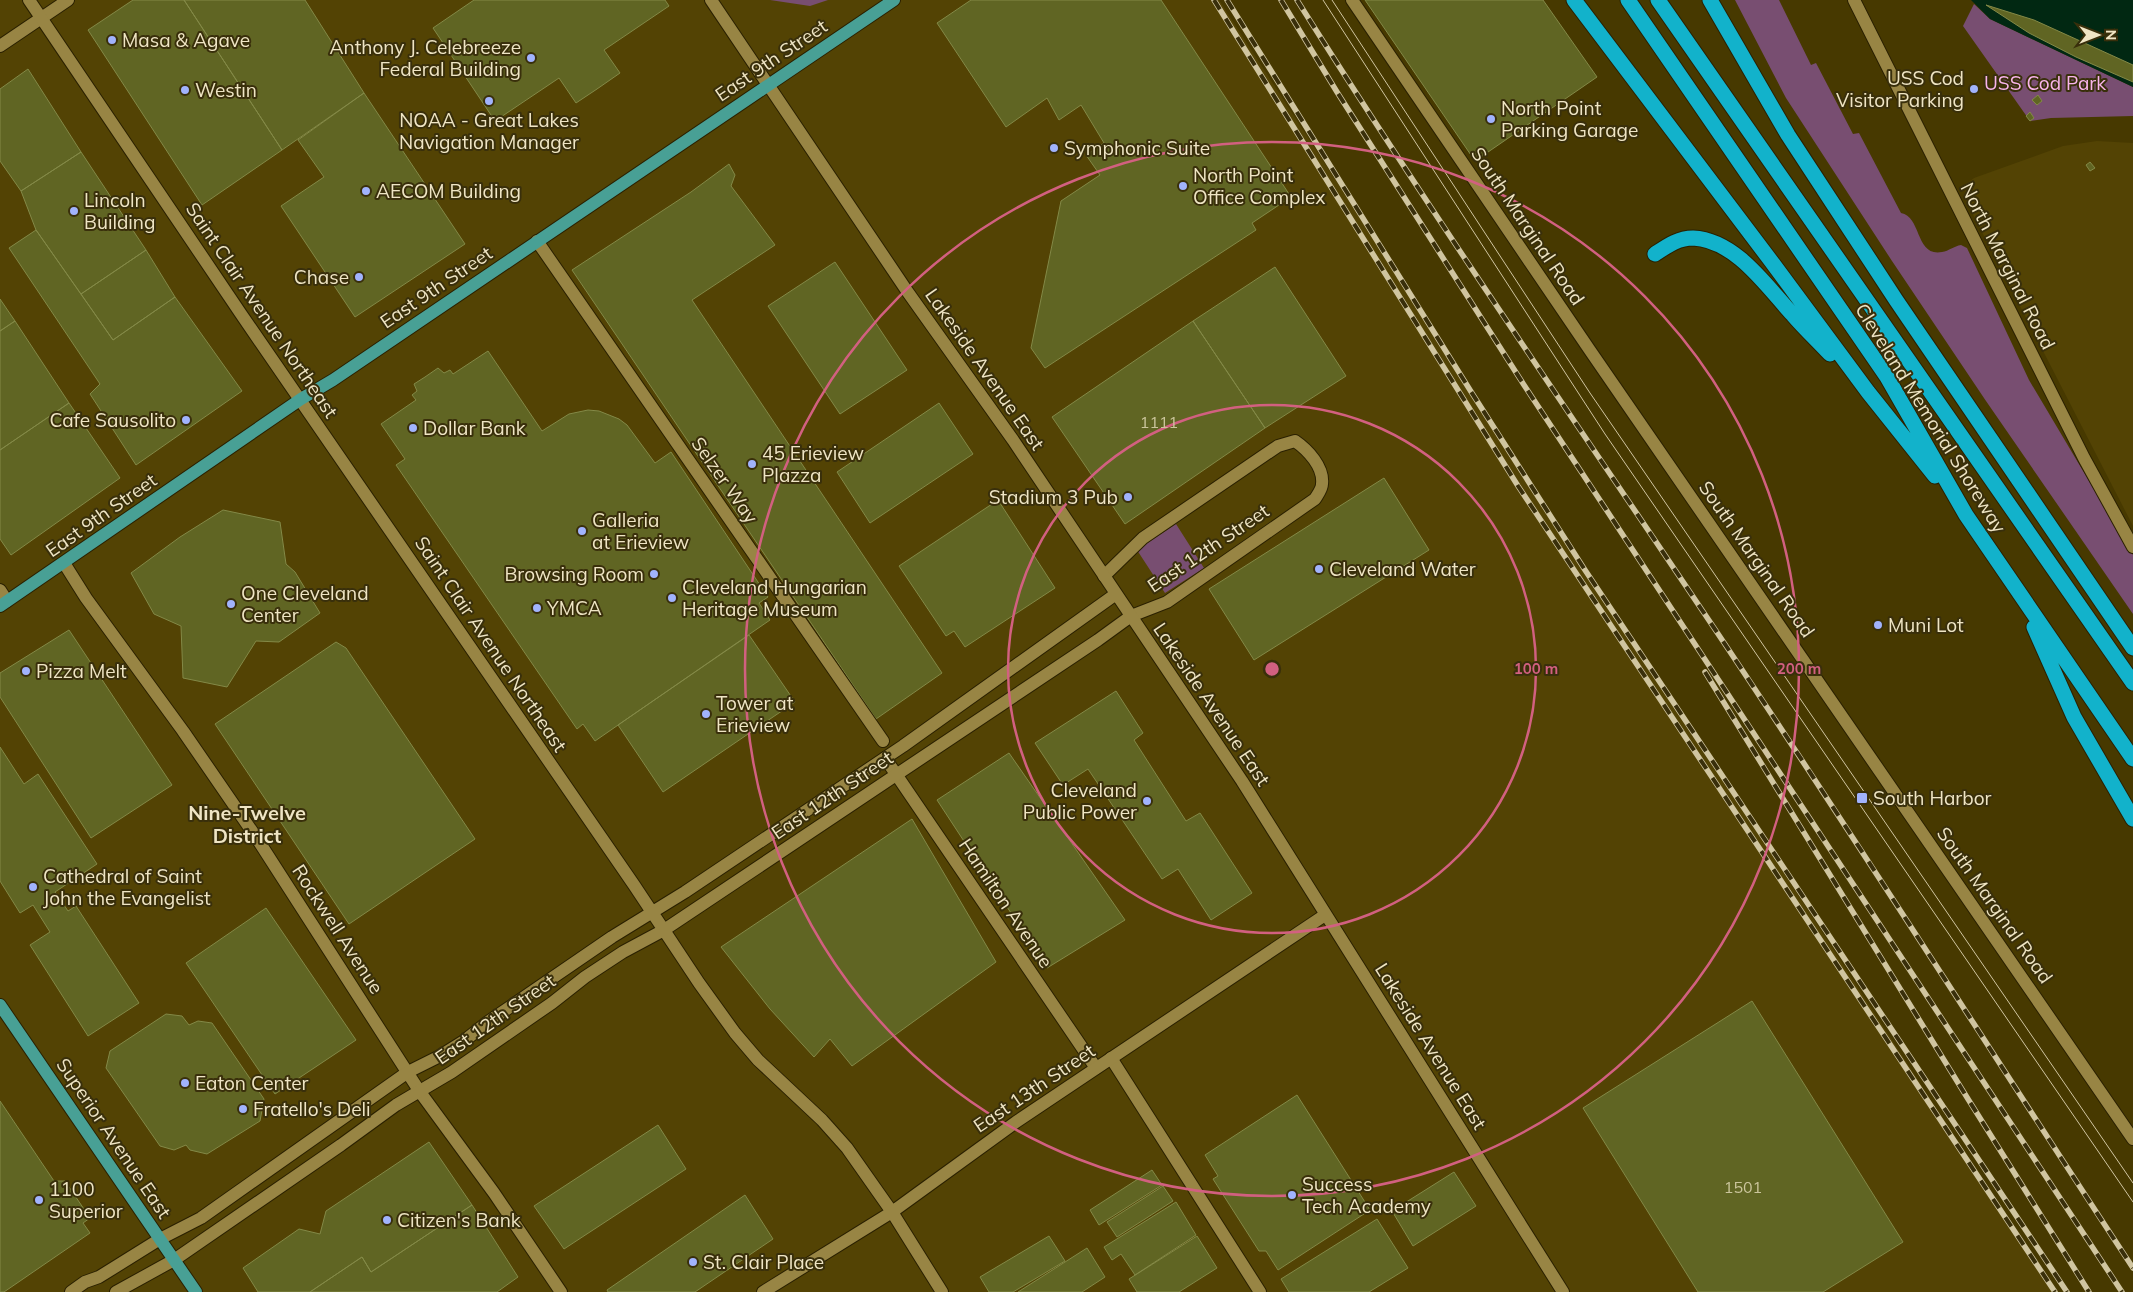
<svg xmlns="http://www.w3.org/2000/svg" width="2133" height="1292" font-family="Mulish,sans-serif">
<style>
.built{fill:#534304}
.green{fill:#784e71}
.water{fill:#012812}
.building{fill:#606523;stroke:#838947}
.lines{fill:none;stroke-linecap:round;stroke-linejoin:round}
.street-casing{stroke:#2a2000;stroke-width:14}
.secondary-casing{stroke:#2a2000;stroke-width:14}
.primary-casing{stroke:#2a2000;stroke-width:14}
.highway-casing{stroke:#2a2000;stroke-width:17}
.street{stroke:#988544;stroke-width:12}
.secondary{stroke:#988544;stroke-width:12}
.primary{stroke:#48a095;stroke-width:12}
.highway{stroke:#12b2cb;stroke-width:15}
.tram{stroke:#d0c5a0;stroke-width:1}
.rail-casing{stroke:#d0c5a0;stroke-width:5.5}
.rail{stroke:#392f0b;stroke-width:4;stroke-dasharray:11;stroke-linecap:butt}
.ring{fill:none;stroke:#d26080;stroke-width:2.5}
.poi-dot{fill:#a1b3fd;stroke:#392f0b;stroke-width:2}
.labels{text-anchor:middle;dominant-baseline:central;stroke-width:4;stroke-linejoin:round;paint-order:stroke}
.number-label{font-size:16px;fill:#cbc59c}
.poi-label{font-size:19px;fill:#efe5c4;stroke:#392f0b;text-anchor:start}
.street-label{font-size:19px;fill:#efe5c4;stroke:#392f0b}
.park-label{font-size:19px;fill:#f9b5ec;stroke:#392f0b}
.neighbourhood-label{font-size:20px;font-weight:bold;fill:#efe5c4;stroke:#392f0b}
.centre{fill:#d26080;stroke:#392f0b;stroke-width:2.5}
.ring-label{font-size:15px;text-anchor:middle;font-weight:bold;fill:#d26080;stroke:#392f0b;stroke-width:4;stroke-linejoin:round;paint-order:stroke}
</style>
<rect width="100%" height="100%" fill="#473900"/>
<path class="built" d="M0,0H1219L2055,1292H0Z
M2097,141L2133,143V526L1965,199L1966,184L1974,178L2063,146Z"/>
<path class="green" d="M770,0H828L810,6Z
M1735,0H1779L1811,65L1816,63L1853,134L1859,133L1901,213C1922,217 1915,257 1942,252C1949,251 1954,246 1961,245L1967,248L2029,380L2133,555V614L1986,401L1892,261L1786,98Z
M1974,4L1990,19L2133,87V116L2051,118L2030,121L1963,26Z
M1176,524L1204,568L1165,593L1137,550Z"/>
<path class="water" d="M1971,0H2133V87L1990,19Z"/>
<path class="building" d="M133,0H184L282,150L202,205L88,30Z
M184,0H305L364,93L282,150Z
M474,0H665L669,6L604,50L620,73L597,89L576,103L559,78L495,121L433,28Z
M971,0H1161L1291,197L1252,223L1256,230L1045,368L1031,348L1061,201L1100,175L1086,155L1104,143L1081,105L1059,120L1047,98L1006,127L937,23Z
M1365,0H1543L1597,77L1475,161Z
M1986,5L2034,20L2133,65V82L2076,57L2029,33Z
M28,69L81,152L21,191L0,161V89Z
M364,93L465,244L355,317L281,206L324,177L298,140Z
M2038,95L2042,101L2037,105L2032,100Z
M2030,112L2034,118L2030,121L2026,116Z
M81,152L146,250L81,294L36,230L21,191Z
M2090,162L2095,168L2090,171L2086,165Z
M729,164L735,175L731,186L775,245L692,300L942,673L876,719L572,270L691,192Z
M36,230L113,340L175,297L242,391L136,465L90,394L100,384L9,248Z
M146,250L175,297L113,340L81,294Z
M835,262L907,370L840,414L768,306Z
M1275,267L1346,376L1265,428L1193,321Z
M0,299L15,321L0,331Z
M15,321L69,403L0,450V331Z
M1193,321L1265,428L1125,524L1052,417Z
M488,351L542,431L569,414L588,410L599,411L619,419L627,425L655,463L671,452L768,597L759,603L770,620L595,741L583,724L577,729L396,465L405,459L381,424L416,400L412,395L417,391L414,384L425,377L438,368L444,373L450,370L453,374Z
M69,403L120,478L11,555L0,539V450Z
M939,403L973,454L870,523L837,472Z
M1384,478L1429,550L1254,660L1209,589Z
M998,500L1055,588L965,647L954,631L946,636L899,566Z
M223,510L280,522L286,564L295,572L320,613L279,642L256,641L227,687L183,678L181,626L154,614L131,573L180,537Z
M69,630L172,785L91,838L0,697V673Z
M749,635L795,702L663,792L618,725Z
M336,642L346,648L475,839L349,924L215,724Z
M1116,691L1143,733L1134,740L1186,821L1200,813L1252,893L1211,920L1178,869L1162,879L1088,769L1063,785L1035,743Z
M0,747L24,784L38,774L97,864L55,892L68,911L76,906L139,1003L88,1036L30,945L50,932L33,905L20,913L0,881Z
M1009,753L1125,920L1047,968L937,800Z
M912,819L996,962L852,1066L830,1039L814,1057L770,1009L721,947Z
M266,908L356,1040L275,1094L186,963Z
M1752,1001L1903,1242L1823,1292H1698L1583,1108Z
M166,1014L182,1016L189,1025L198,1021L212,1023L264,1099L260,1121L207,1154L190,1150L186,1145L174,1150L160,1146L106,1068L110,1051Z
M1297,1095L1370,1210L1278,1270L1266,1251H1259L1213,1179L1218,1176L1205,1155Z
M0,1101L54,1181H65L90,1218L83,1223L90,1233L4,1292H0Z
M658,1125L686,1169L564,1249L534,1206Z
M429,1142L472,1205L371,1272L362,1257L310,1292H258L243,1268L299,1229L320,1234L326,1211Z
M1152,1170L1162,1185L1099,1225L1090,1210Z
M1454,1172L1476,1206L1413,1246L1392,1211Z
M1163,1186L1173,1201L1117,1237L1107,1222Z
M745,1195L773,1239L695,1292H608L607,1290Z
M1176,1202L1196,1235L1135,1275L1121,1254L1112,1260L1104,1247Z
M472,1205L518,1277L497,1292H310L362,1257L371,1272Z
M1377,1219L1408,1268L1369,1292H1289L1281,1279Z
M1049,1236L1065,1261L1013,1292H989L980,1277Z
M1197,1236L1217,1268L1179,1292H1137L1129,1279Z
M1087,1248L1105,1277L1082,1292H1018Z"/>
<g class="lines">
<defs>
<path id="street" d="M1352,0L1589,349L2133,1139
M1854,0L2084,458L2133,547
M0,46L68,0
M537,241L883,741
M64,563L86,598L183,731L256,837L420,1092L494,1193L561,1292
M1104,576L1143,538L1278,446L1295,441C1308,450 1324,467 1322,484C1322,489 1318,494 1315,499L1167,602L1131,616
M885,758L1096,1068
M1111,1058L1260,1292"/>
<path id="secondary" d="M29,0L241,314L634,885L699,983L735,1033L758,1060L822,1120L847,1148L892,1212L942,1292
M711,0L907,291L1013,440L1242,781L1563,1292
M0,590L7,601
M71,1292L85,1282L99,1277L160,1239L201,1218L408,1072L440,1056L464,1041L488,1022L612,937L685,892L903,746L1116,594
M116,1292L174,1260L341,1145L396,1105L452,1072L552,1003L585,977L623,952L664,930L1098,640L1131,616
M763,1292L892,1212L1016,1122L1325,915"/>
<path id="primary" d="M0,606L301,399L333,380L894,0
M0,1005L196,1292"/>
<path id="highway" d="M1574,0L1771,261L1868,392L1935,476
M1628,0L1887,377L1966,515L2133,759
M1658,0L2133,683
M1710,0L1788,135L1896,300L2133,648
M1655,254C1667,246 1678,238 1693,238C1736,240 1767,287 1793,315C1805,329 1818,341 1830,354
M2034,627L2074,717L2133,819"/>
</defs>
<use href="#street" class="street-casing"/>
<use href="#secondary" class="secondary-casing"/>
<use href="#primary" class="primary-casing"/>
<use href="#highway" class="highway-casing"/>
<use href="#street" class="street"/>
<use href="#secondary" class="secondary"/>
<use href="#primary" class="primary"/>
<use href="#highway" class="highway"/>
<path class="tram" d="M1323,0L1605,434L2133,1202
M1332,0L1590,393L2133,1183"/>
<defs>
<path id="rail" d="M1214,0L1518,486L2055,1292
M1227,0L1470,390L1585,570L2067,1292
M1281,0L1337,92L1524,385L2122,1292
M1297,0C1427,207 1566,408 1702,610C1849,828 1989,1049 2133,1268
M1705,672L1968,1099L2089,1292"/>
</defs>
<use href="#rail" class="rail-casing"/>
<use href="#rail" class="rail"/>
</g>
<g class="ring">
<circle cx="1272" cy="669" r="264"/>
<circle cx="1272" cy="669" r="527"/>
</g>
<g class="poi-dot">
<circle cx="112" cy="40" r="5"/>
<circle cx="531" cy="58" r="5"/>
<circle cx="1974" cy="89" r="5"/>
<circle cx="185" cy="90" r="5"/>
<circle cx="489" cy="101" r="5"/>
<circle cx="1491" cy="119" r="5"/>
<circle cx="1054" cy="148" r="5"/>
<circle cx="1183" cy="186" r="5"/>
<circle cx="366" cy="191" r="5"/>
<circle cx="74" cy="211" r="5"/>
<circle cx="359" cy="277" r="5"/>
<circle cx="186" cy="420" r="5"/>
<circle cx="413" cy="428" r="5"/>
<circle cx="752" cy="464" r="5"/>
<circle cx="1128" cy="497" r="5"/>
<circle cx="582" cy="531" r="5"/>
<circle cx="1319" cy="569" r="5"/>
<circle cx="654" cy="574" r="5"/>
<circle cx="672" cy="598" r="5"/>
<circle cx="231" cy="604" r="5"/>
<circle cx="537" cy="608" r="5"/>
<circle cx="1878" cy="625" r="5"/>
<circle cx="26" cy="671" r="5"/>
<circle cx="706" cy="714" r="5"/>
<rect x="1856" y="792" width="12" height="12" rx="2.5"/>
<circle cx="1147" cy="801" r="5"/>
<circle cx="33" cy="887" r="5"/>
<circle cx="185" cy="1083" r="5"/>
<circle cx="243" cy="1109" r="5"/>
<circle cx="1292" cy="1195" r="5"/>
<circle cx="39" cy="1200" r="5"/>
<circle cx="387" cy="1220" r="5"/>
<circle cx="693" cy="1262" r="5"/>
</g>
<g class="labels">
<g class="number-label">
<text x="1159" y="422">1111</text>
<text x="1743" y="1187">1501</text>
</g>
<g class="poi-label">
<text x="122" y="40">Masa &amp; Agave</text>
<text x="521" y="47" text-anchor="end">Anthony J. Celebreeze<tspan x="521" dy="22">Federal Building</tspan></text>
<text x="1964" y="78" text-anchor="end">USS Cod<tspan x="1964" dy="22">Visitor Parking</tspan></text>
<text x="195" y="90">Westin</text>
<text x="1501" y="108">North Point<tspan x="1501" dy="22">Parking Garage</tspan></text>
<text x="489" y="120" text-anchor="middle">NOAA - Great Lakes<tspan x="489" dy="22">Navigation Manager</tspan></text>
<text x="1064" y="148">Symphonic Suite</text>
<text x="1193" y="175">North Point<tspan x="1193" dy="22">Office Complex</tspan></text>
<text x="376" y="191">AECOM Building</text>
<text x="84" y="200">Lincoln<tspan x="84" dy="22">Building</tspan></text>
<text x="349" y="277" text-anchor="end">Chase</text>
<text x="176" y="420" text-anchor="end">Cafe Sausolito</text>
<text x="423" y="428">Dollar Bank</text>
<text x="762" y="453">45 Erieview<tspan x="762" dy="22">Plazza</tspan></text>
<text x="1118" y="497" text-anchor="end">Stadium 3 Pub</text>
<text x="592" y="520">Galleria<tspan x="592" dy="22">at Erieview</tspan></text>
<text x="1329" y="569">Cleveland Water</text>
<text x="644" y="574" text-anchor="end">Browsing Room</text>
<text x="682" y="587">Cleveland Hungarian<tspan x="682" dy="22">Heritage Museum</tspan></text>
<text x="241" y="593">One Cleveland<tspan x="241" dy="22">Center</tspan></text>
<text x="547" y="608">YMCA</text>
<text x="1888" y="625">Muni Lot</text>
<text x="36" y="671">Pizza Melt</text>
<text x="716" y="703">Tower at<tspan x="716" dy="22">Erieview</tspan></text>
<text x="1137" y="790" text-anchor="end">Cleveland<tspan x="1137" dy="22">Public Power</tspan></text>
<text x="1873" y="798">South Harbor</text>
<text x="43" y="876">Cathedral of Saint<tspan x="43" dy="22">John the Evangelist</tspan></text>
<text x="195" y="1083">Eaton Center</text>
<text x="253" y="1109">Fratello's Deli</text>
<text x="1302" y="1184">Success<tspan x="1302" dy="22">Tech Academy</tspan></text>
<text x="49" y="1189">1100<tspan x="49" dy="22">Superior</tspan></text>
<text x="397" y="1220">Citizen's Bank</text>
<text x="703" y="1262">St. Clair Place</text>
</g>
<g class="street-label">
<text transform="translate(771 60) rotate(-34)">East 9th Street</text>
<text transform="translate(1528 226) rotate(56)">South Marginal Road</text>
<text transform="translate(2008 266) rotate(63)">North Marginal Road</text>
<text transform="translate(436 287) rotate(-34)">East 9th Street</text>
<text transform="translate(262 310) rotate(56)">Saint Clair Avenue Northeast</text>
<text transform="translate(985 369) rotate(55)">Lakeside Avenue East</text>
<text transform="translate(1931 418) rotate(58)">Cleveland Memorial Shoreway</text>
<text transform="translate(725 480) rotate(55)">Selzer Way</text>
<text transform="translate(101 515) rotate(-35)">East 9th Street</text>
<text transform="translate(1208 548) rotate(-34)">East 12th Street</text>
<text transform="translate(1757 559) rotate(55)">South Marginal Road</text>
<text transform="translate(491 644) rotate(56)">Saint Clair Avenue Northeast</text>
<text transform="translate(1212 704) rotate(56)">Lakeside Avenue East</text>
<text transform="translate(832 795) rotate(-34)">East 12th Street</text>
<text transform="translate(1006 903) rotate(56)">Hamilton Avenue</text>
<text transform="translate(1995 905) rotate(55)">South Marginal Road</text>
<text transform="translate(338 929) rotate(57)">Rockwell Avenue</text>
<text transform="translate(495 1019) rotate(-35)">East 12th Street</text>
<text transform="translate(1431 1046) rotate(58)">Lakeside Avenue East</text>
<text transform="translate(1034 1088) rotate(-34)">East 13th Street</text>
<text transform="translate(114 1138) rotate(56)">Superior Avenue East</text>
</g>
<g class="park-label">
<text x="2045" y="83">USS Cod Park</text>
</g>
<g class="neighbourhood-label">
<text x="247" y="812">Nine-Twelve<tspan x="247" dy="23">District</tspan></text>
</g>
</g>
<circle cx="1272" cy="669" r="8" class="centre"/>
<g class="ring-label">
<text x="1536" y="674">100 m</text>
<text x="1799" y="674">200 m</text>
</g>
<g transform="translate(2098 35) rotate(90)" stroke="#392f0b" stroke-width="4" paint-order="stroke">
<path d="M0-4L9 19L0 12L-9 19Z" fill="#efe5c4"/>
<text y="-8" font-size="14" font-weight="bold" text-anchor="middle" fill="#efe5c4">N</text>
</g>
</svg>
